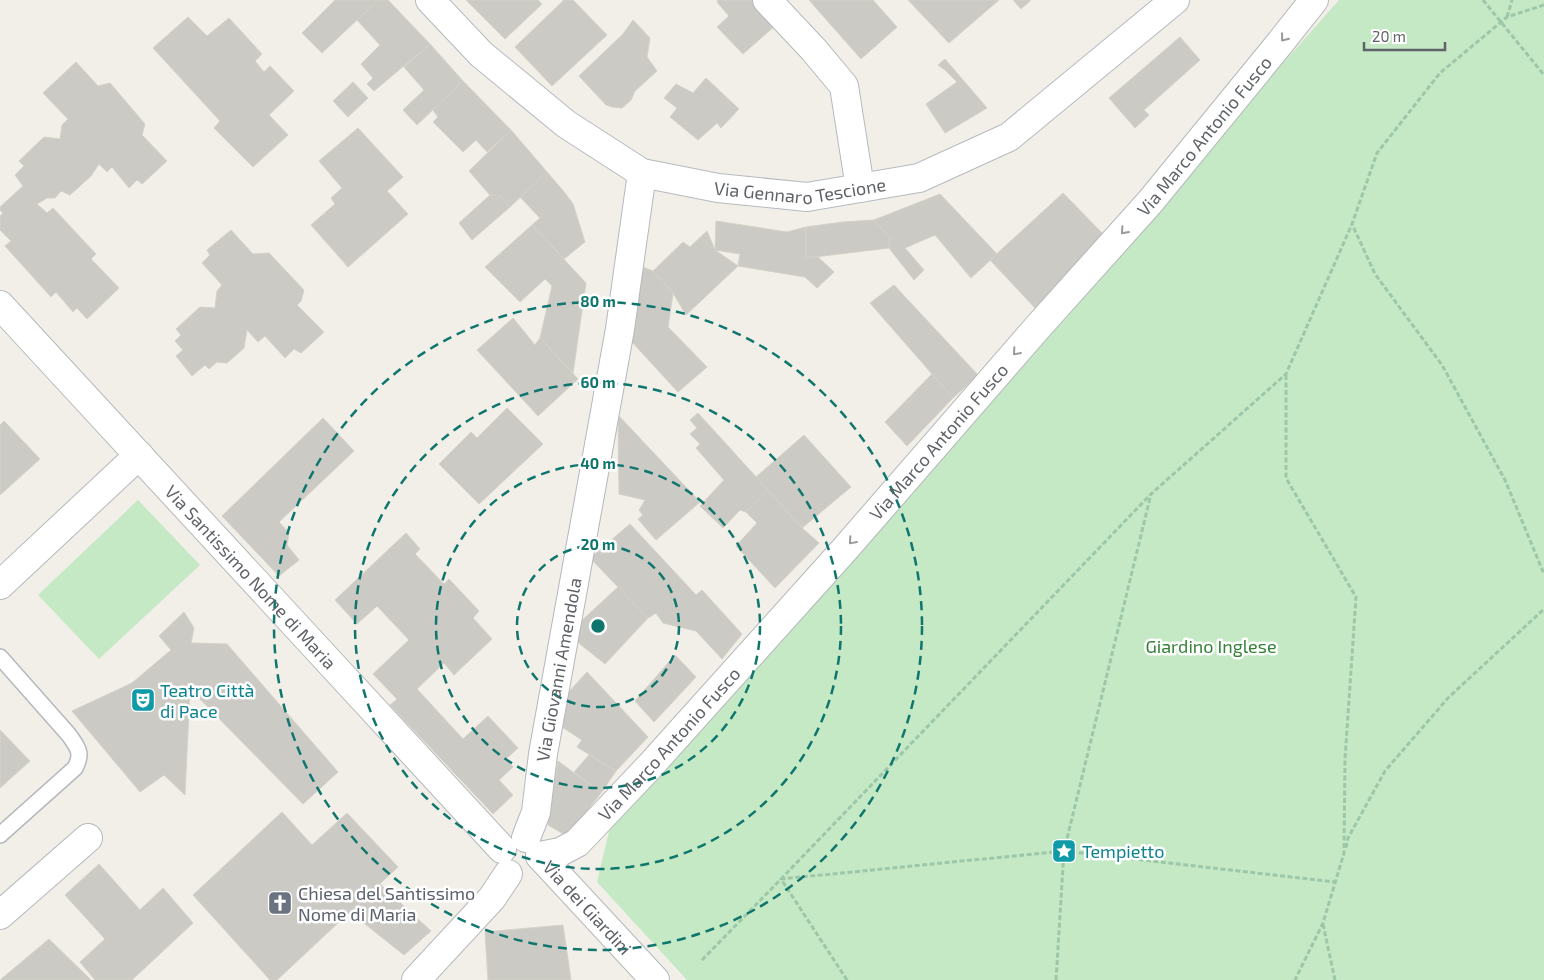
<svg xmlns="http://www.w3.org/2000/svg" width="1544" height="980" font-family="'Exo 2',sans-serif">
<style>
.green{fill:#c5e8c5}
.building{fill:#cccac5;stroke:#d6d1c6}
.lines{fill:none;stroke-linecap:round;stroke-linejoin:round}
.lane-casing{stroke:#b5b8bc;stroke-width:18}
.street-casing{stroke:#b5b8bc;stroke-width:30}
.secondary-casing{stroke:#b6babf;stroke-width:30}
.path{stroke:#9cc7a9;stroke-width:3;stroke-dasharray:5 2.5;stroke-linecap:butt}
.lane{stroke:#fff;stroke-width:15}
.street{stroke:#fff;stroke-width:28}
.secondary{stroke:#fff;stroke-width:28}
.oneway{stroke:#979a9d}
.ring{fill:none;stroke:#0f766e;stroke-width:2.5;stroke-dasharray:9 6}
.labels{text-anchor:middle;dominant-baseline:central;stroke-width:5;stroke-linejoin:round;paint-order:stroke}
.street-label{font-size:18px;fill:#5f6368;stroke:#fff}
.park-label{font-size:18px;fill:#348238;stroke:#fff}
.culture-label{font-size:18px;fill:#0d838f;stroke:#fff;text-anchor:start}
.worship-label{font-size:18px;fill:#5b616d;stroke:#fff;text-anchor:start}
.centre{fill:#0f766e;stroke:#fff;stroke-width:2.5}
.ring-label{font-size:15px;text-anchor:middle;font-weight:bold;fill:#0f766e;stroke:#fff;stroke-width:5;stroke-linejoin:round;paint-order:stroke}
</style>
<rect width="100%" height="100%" fill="#f1efe8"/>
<path class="green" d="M1339,0H1544V980H687L597,882L611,823Z
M138,500L200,565L99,659L38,595Z"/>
<path class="building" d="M335,0H378L322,53L302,33Z
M378,0H388L430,44L374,91L367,84L373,78L361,64L380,45L357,20Z
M466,0H538L542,4L505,39Z
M564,0H573L607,35L552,86L515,47Z
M718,0H755L777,24L743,54L717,27L729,16L717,2Z
M809,0H873L897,27L861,59Z
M908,0H999L949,43Z
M1013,0H1031L1021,9Z
M188,17L207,36L229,18L262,54L255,61L264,72L270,66L294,91L269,115L288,135L253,167L214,128L220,121L153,48Z
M633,20L650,38L647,57L657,71L635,91L631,100L622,108L612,107L606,105L579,76L623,34Z
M1180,37L1200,60L1144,110L1149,115L1135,128L1109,98Z
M430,44L463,81L417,125L403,110L424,90L404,67Z
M945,59L987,108L945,133L926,104L957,82L945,70L938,65Z
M76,62L98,86L110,83L145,124L142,135L167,161L142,184L137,180L129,188L112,167L107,172L99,164L91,176L70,195L61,191L55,198H47L37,204L47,213L53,208L96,254L91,259L119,288L87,319L77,308L73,312L56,292L51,297L5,246L11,241L0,230V216L3,213L0,210V207L23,186L15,175L24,166L19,161L44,137L60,139L62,125L68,119L43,93Z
M706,78L739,109L721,128L717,123L698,140L670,117L677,108L664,98L676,84L693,93Z
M463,81L511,130L487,152L476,140L463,152L433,122L438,117L433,110Z
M353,82L368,98L348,117L333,101Z
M358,128L403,177L387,191L408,214L348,267L311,225L335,204L331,198L342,188L319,161Z
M511,130L547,172L510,207L501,196L495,201L469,171Z
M547,172L565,193L573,204L585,242L564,259L532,225L540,218L520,197Z
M1063,193L1104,235L1035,308L990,260Z
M940,194L997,254L971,278L935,235L905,248L924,270L914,280L889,248L890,238L874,220Z
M490,195L501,196L510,207L472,240L459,223Z
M874,220L890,238L889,248L806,258V227L843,222Z
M716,221L787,232L806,227V258L817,256L834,272L817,288L805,277L738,266L740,254L715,250Z
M532,225L586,283L573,373L540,338L552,286L545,279L520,302L485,267Z
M231,230L253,254L269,253L304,290L301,301L297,305L324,332L301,353L294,349L285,358L265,336L258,342L247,330L244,348L227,363L217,362L209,369L205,365L192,376L176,356L183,350L175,341L181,335L176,329L200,307L215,308L217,291L222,285L202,263L210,255L207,250Z
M707,231L715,250L738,266L686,315L673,293L653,271L683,242L690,247Z
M629,262L653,271L673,293L668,327L707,367L678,392L620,329Z
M894,285L978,375L953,398L870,303Z
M513,318L535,345L540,338L578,379L538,416L477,350Z
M932,374L953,398L907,446L885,422Z
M507,408L543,444L479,504L439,464L471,432L477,438Z
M698,413L768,490L746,512L740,510L723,528L700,506L724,480L696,448L700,444L690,434L697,428L690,420Z
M618,415L700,502L656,540L638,519L643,515L639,510L645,500L619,494Z
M323,418L354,451L279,522L289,533L287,545L299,560L279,576L222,516Z
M4,421L40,459L0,495V425Z
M804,435L851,487L802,528L756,477Z
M768,490L802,528L819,543L775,588L736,546L757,523L746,512Z
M630,524L696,595L702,590L742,634L722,659L696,631L663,623L656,613L648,618L590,558Z
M406,533L420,549L415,554L444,584L449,579L479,611L473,618L492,639L454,675L444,663L417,689L463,739L488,716L518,748L506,759L513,767L499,780L513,795L493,814L390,705L397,699L373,674L409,640L377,606L357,624L335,600Z
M618,587L648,618L605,664L575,640L577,625Z
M184,612L194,628L191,643L227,644L338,772L303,804L190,689L185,795L164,775L140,792L72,711L132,683L171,650L159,636Z
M675,655L696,677L654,722L635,701Z
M587,672L648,737L616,771L577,747L582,740L562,727L567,694Z
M0,730L30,761L0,788Z
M589,755L616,771L601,793L574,772Z
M558,761L601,793L567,836L548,825Z
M282,812L312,845L347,813L398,867L277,980H270L193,895Z
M99,864L140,910L163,888L193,923L132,980H95L80,962L105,939L65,895Z
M380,884L431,931L404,955L350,912Z
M563,925L571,980H488L485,932Z
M49,939L91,980H0Z"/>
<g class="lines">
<defs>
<path id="lane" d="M0,657L69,735C78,748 83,753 75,768L0,835"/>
<g id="street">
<path d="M767,0L814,50L844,86L860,188"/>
<path id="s1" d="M0,305L502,849"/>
<path d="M0,585L139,455"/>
<path id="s2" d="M526,838L536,812L543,754L620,329L642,173"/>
<path id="s3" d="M540,856L560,852L577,843L650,766L845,549L1037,328L1150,202L1280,43L1314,0"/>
<path id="s4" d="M540,856L655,980"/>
<path d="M0,915L88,838"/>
<path d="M416,980L492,898L508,874"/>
</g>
<g id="secondary">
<path id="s5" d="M430,0L481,54L566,124L642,173L718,188L807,197L919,178L1009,137L1175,0"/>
</g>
</defs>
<use href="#lane" class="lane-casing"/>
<use href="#street" class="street-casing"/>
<use href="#secondary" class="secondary-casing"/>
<path class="path" d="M1483,0L1544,75
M1544,5L1507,17L1440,73L1377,153L1352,224L1375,274L1442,365L1505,480L1544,574
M1507,17L1512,0
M1286,375V478L1356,597L1345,759L1344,853L1323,923L1295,980
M1346,848L1348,838L1385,771L1448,698L1544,609
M1323,924L1335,980
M702,960L781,879L1151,494L1286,374L1352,224
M847,980L781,879L1064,851L1335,882
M1056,980L1064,851L1151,494"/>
<use href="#lane" class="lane"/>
<use href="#street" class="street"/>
<use href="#secondary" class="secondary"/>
</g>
<defs><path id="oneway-chevron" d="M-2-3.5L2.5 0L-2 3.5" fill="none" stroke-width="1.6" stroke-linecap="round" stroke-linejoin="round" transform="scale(1.25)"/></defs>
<g class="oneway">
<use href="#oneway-chevron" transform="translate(1284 38) rotate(128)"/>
<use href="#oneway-chevron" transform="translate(1124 231) rotate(132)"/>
<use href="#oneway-chevron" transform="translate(1016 352) rotate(131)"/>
<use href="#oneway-chevron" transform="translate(852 541) rotate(131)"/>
</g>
<g class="ring">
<circle cx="598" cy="626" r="81"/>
<circle cx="598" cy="626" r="162"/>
<circle cx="598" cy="626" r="243"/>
<circle cx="598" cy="626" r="324"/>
</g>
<defs>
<symbol id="theatre-square" viewBox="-11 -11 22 22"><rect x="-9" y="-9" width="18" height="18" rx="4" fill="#0f9aa8" stroke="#fff"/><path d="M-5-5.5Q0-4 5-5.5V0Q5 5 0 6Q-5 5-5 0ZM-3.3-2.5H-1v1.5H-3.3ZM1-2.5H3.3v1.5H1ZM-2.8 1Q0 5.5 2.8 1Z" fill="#fff"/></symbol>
<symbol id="sight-square" viewBox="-11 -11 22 22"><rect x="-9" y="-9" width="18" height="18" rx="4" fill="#0f9aa8" stroke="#fff"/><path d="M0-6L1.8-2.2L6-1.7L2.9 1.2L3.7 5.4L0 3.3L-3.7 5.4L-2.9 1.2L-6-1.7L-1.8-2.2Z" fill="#fff"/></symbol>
<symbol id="church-square" viewBox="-11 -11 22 22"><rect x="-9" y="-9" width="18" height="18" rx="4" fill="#6b7280" stroke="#fff"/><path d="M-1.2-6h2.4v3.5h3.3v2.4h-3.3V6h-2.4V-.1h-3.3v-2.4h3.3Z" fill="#fff"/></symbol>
</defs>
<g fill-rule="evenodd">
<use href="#theatre-square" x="129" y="686" width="28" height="28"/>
<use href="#sight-square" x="1050" y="837" width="28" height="28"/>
<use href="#church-square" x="266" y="889" width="28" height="28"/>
</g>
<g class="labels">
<g class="street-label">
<text stroke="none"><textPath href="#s3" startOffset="985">Via Marco Antonio Fusco</textPath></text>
<text stroke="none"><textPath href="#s5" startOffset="435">Via Gennaro Tescione</textPath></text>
<text stroke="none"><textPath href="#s3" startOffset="580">Via Marco Antonio Fusco</textPath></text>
<text stroke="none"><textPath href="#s1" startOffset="370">Via Santissimo Nome di Maria</textPath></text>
<text stroke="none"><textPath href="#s2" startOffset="172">Via Giovanni Amendola</textPath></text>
<text stroke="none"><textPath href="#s3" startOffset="175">Via Marco Antonio Fusco</textPath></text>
<text stroke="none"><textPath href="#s4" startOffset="70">Via dei Giardini</textPath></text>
</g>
<g class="park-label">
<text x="1211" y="646">Giardino Inglese</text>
</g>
<g class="culture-label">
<text x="160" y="690">Teatro Città<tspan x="160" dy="21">di Pace</tspan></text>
<text x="1082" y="851">Tempietto</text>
</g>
<g class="worship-label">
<text x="298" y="893">Chiesa del Santissimo<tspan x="298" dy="21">Nome di Maria</tspan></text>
</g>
</g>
<circle cx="598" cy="626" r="8" class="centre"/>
<g class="ring-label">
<text x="598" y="307">80 m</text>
<text x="598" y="388">60 m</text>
<text x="598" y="469">40 m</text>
<text x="598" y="550">20 m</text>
</g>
<path d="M1364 42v8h81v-8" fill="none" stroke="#5f6368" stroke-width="2.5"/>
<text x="1372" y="42" font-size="15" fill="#5f6368" stroke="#ffffff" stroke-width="4" paint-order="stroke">20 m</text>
</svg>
